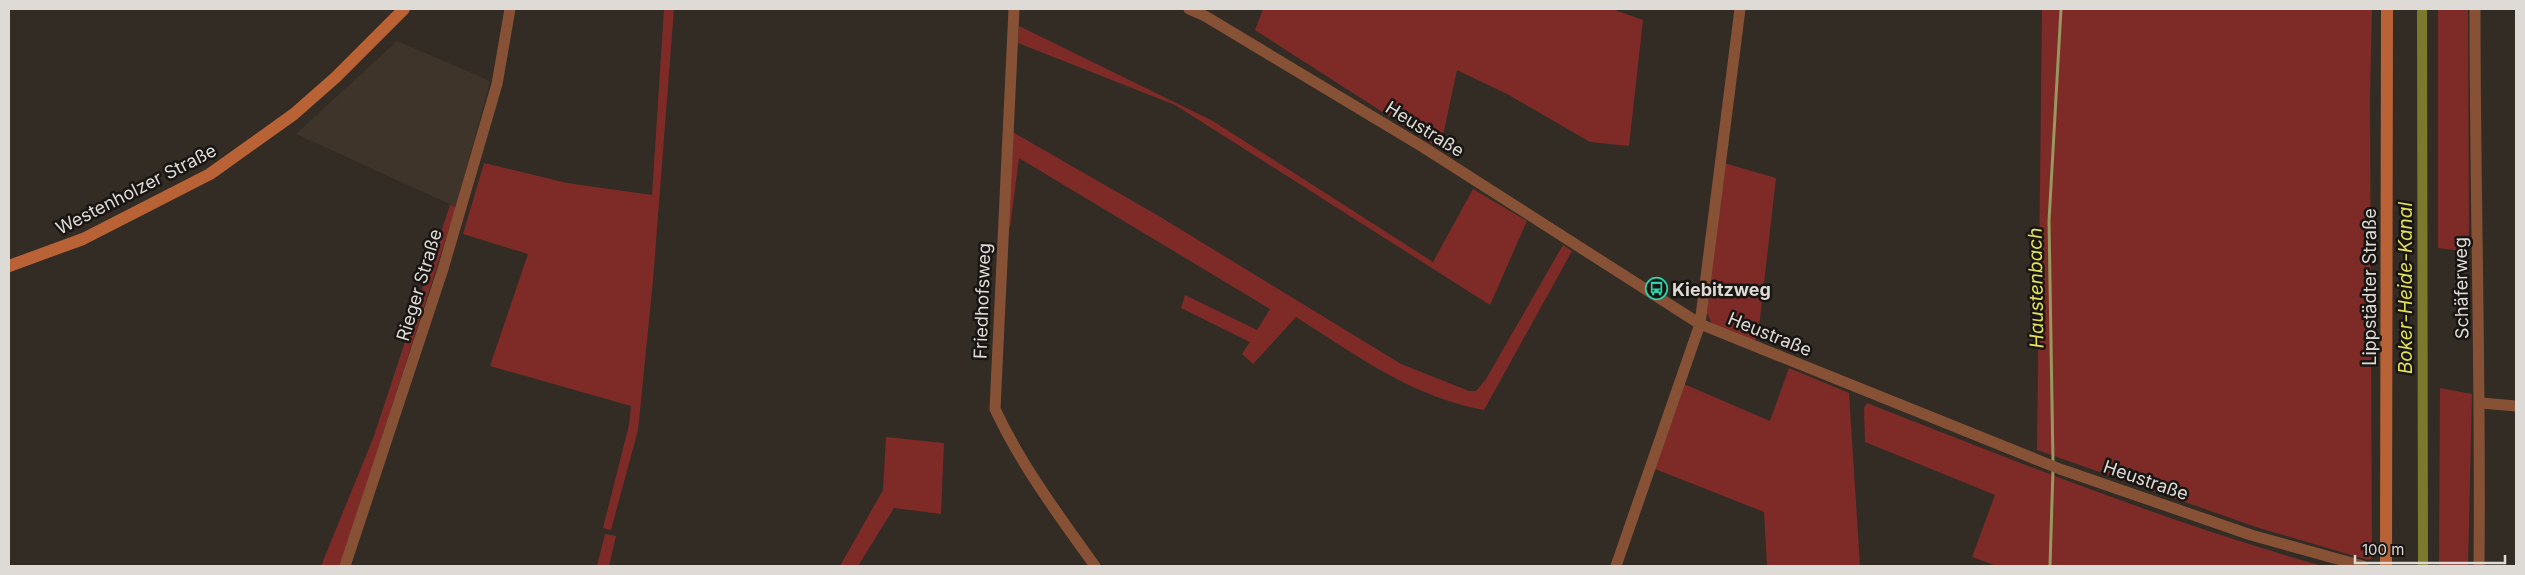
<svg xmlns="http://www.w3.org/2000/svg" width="2525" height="575" font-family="Inter,sans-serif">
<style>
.built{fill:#3f342a}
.green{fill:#7e2b27}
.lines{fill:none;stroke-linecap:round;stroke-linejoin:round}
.stream{stroke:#99975f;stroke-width:3}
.canal{stroke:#7b7a2c;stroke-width:10}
.street{stroke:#875136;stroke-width:11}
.secondary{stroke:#b86235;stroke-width:12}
.labels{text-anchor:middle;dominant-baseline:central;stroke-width:5;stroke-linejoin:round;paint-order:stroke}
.street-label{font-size:18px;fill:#dedad6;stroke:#181512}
.poi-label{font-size:18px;font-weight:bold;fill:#dedad6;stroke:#181512;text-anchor:start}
.water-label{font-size:19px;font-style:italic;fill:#e2e059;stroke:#181512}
</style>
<rect width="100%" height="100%" fill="#322c25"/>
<path class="built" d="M397,41L490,81L456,207L296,134Z"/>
<path class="green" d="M664,9H674L653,280L638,430L611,530L603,528L629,425L631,406L490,366L528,254L463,234L484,163L567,183L652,195Z
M1263,9H1612L1643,20L1629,146L1590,142L1507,94L1457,70L1440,149L1255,30Z
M2042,9H2372L2370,98L2372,558L2368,560L2256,527L2037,450Z
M2438,9H2468L2469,252L2438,248Z
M1019,26L1213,121L1433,262L1473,189L1527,221L1490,305L1175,105L1018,43Z
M1011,131L1157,215L1401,364L1469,391H1476L1486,379L1563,245L1572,251L1484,410C1412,397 1356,355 1296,317L1253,364L1242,354L1250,342L1181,308L1185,295L1257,330L1270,309L1019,158L1010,227L1005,226Z
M1724,163L1776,178L1758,336L1754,342L1712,324L1707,313Z
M450,205L456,207L345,553L339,566H321L374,436Z
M1789,368L1849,393L1860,566H1767L1764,512L1655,469L1684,384L1770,421Z
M2440,388L2472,394L2468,566H2439Z
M1867,403C2017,462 2167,522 2322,566H1997L1972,557L1995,495L1865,442L1864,408Z
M886,437L944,443L941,514L894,508L858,566H840L883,490Z
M605,534L616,536L609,566H597Z"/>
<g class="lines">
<path class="stream" d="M2053,463L2049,221L2061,9
M2050,566L2053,469"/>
<path class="canal" d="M2422,9L2423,566"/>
<path class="street" d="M1014,9L995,409C1021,465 1059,516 1095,566
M1189,9L1205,16L1423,147L1700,324L2060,469L2251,535L2363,566
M2475,9C2475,195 2481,380 2479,566
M2481,403L2516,406
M345,566L443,269L497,84L510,9
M1616,566L1700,324L1740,9"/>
<path class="secondary" d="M9,266L83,239L210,174L294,114L336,77L404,9
M2386,566L2387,9"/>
</g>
<defs>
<symbol id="bus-ring" viewBox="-11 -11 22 22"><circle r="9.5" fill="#181512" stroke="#2dd4ab" stroke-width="1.5"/><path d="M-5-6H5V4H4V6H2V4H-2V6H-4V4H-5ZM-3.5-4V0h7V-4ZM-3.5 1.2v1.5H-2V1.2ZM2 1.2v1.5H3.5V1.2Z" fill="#2dd4ab"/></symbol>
</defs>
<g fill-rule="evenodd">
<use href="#bus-ring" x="1644" y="276" width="25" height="25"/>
</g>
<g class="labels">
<g class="street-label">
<text transform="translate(1425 129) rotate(32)">Heustraße</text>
<text transform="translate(136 189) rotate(-27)">Westenholzer Straße</text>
<text transform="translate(419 285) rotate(-73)">Rieger Straße</text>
<text transform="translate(2369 287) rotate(-90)">Lippstädter Straße</text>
<text transform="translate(2461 288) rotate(-91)">Schäferweg</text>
<text transform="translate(982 301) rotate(-88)">Friedhofsweg</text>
<text transform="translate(1770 334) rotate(22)">Heustraße</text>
<text transform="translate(2146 480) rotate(19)">Heustraße</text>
</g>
<g class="poi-label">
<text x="1672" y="289">Kiebitzweg</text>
</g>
<g class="water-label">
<text transform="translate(2036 288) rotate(-91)">Haustenbach</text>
<text transform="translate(2405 288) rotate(-90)">Boker-Heide-Kanal</text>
</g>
</g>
<rect width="2525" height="575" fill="none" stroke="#dedad6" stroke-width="20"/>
<path d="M2355 555v8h150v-8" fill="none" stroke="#dedad6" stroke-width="2.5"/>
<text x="2362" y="555" font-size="15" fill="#dedad6" stroke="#181512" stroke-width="4" paint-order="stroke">100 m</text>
</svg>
